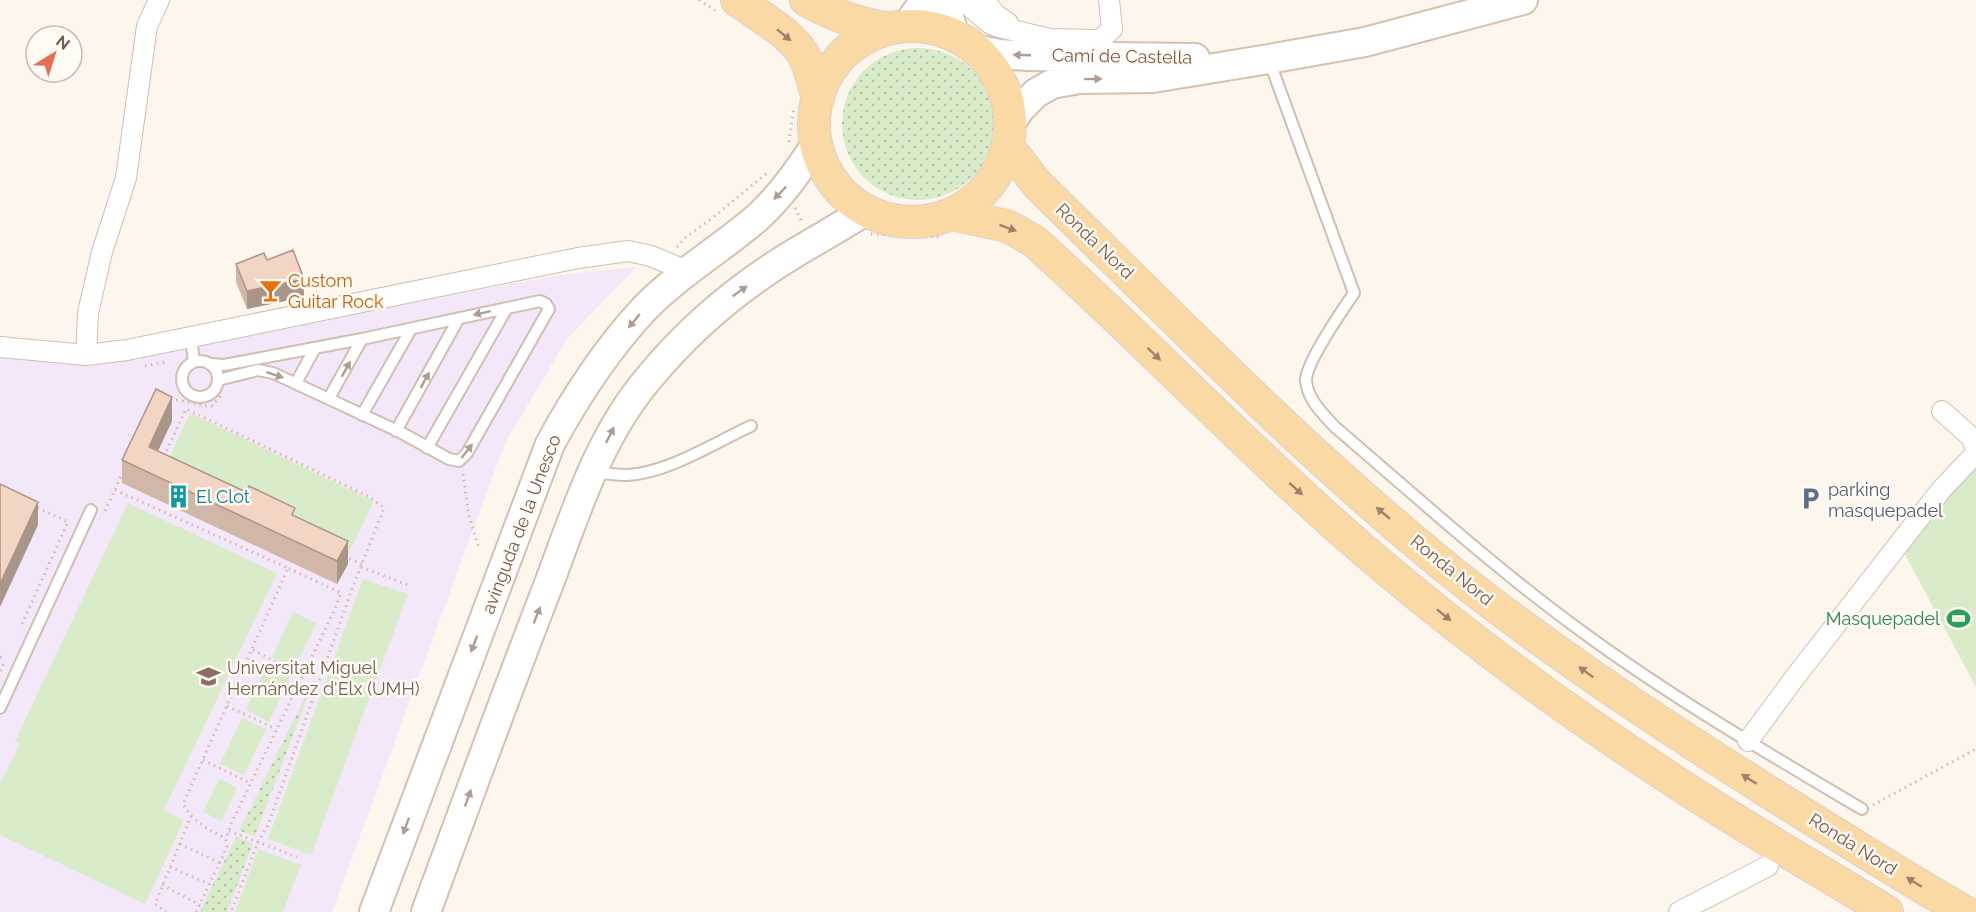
<svg xmlns="http://www.w3.org/2000/svg" width="1976" height="912" font-family="Raleway,sans-serif">
<style>
.education{fill:#f3e8fa}
.grass{fill:url(#grass-dots)}
.park{fill:#d8ecc9}
.lines{fill:none;stroke-linecap:round;stroke-linejoin:round}
.lane-casing{stroke:#d1beb0;stroke-width:14}
.street-casing{stroke:#d1beb0;stroke-width:22}
.secondary-casing{stroke:#d6c0b0;stroke-width:32}
.primary-casing{stroke:#dad1cd;stroke-width:34}
.path{stroke:#d9b8a5;stroke-width:3;stroke-dasharray:1.5 4.5;stroke-linecap:butt}
.lane{stroke:#fff;stroke-width:10}
.street{stroke:#fff;stroke-width:20}
.secondary{stroke:#fff;stroke-width:28}
.primary{stroke:#fbd9a5;stroke-width:32}
.wall{fill:#d1b7a8}
.shaded-wall{fill:#aa9588}
.building{fill:#f3d5c3;stroke:#aa9588;stroke-width:1.5}
.oneway{fill:#a18267}
.oneway2{fill:#af9d94}
.labels{text-anchor:middle;dominant-baseline:central;stroke-width:5;stroke-linejoin:round;paint-order:stroke}
.street-label{font-size:18px;fill:#7a5c4d;stroke:#fffaf3}
.food-label{font-size:18px;fill:#c56008;stroke:#fffaf3;text-anchor:start}
.service-label{font-size:18px;fill:#4e5e75;stroke:#fffaf3;text-anchor:start}
.culture-label{font-size:18px;fill:#0d838f;stroke:#fffaf3;text-anchor:start}
.leisure-label{font-size:18px;fill:#27864d;stroke:#fffaf3;text-anchor:end}
.education-label{font-size:18px;fill:#785e54;stroke:#fffaf3;text-anchor:start}
</style>
<defs>
<pattern id="grass-dots" width="8" height="8" patternUnits="userSpaceOnUse" patternTransform="scale(1.5)"><rect width="8" height="8" fill="#d8ecc9"/><path d="M2 2h.1M6 6h.1" fill="none" stroke="#b4c2a5" stroke-width="1.8" stroke-linecap="round"/></pattern>
</defs>
<rect width="100%" height="100%" fill="#fdf6ec"/>
<path class="education" d="M636,267L567,339L505,443L332,912H0V353L95,361L560,275Z"/>
<path class="grass" d="M842 124a76 76 0 1 1 152 0a76 76 0 1 1-152 0Z
M315,677L255,836L239,831Z
M236,837L253,843L227,912H200Z"/>
<path class="park" d="M190,413L374,501L348,555L164,469Z
M1976,461V687L1902,549Z
M128,503L277,573L164,810L184,820L145,904L0,835V784L20,744L15,741Z
M363,579L408,594L311,855L268,839Z
M293,612L316,623L295,668L272,657Z
M267,663L291,675L269,722L246,710Z
M242,718L266,729L244,775L220,764Z
M219,779L237,788L222,821L203,812Z
M258,849L301,865L283,912H235Z"/>
<g class="lines">
<defs>
<path id="lane" d="M1269,60L1354,293C1343,309 1306,363 1306,380C1307,399 1323,414 1335,427C1418,498 1499,572 1588,636C1676,700 1769,754 1862,809
M191,337L194,362
M182 379a18 18 0 1 1 36 0a18 18 0 1 1-36 0Z
M211,364L224,365L362,339L540,301L546,304L549,309L467,453L459,461L449,459L400,432L273,373L258,370L218,380
M296,383L315,348
M329,398L362,339
M362,415L411,329
M396,431L459,318
M427,448L507,308
M595,473C605,473 617,475 627,475C668,473 714,443 751,426
M0,708L91,510"/>
<path id="street" d="M959,0L967,4L989,23L999,27L1050,39L1100,40L1112,29L1109,0
M984,0L996,15L1008,23
M0,347L86,355L127,350L578,258L628,251L651,256L687,271
M86,355L88,313L102,252L126,178L147,26L159,0
M1942,411L1971,437L1976,448
M1748,741L1796,676L1941,490L1976,453
M1679,912L1768,866"/>
<path id="secondary" d="M944,0L955,37
M906,27L925,0
M975,49L999,54L1027,56L1195,58
M1010,124L1020,109L1036,93L1052,84L1079,79L1153,78L1269,59L1365,42L1523,0
M374,912L550,444C576,396 607,349 644,309C678,274 721,249 758,217C781,196 798,171 815,146
M426,912C466,803 506,694 548,586C575,515 598,438 648,379C689,329 740,286 795,253C818,239 842,226 865,211"/>
<path id="primary" d="M737,0C757,15 795,35 805,58C811,71 814,85 818,99
M806,0C833,15 853,22 884,28
M814 124a98 98 0 1 1 196 0a98 98 0 1 1-196 0Z
M1007,145L1037,184C1174,318 1310,459 1459,578C1568,664 1684,739 1802,813C1856,846 1910,881 1965,912
M951,214L1007,226L1034,241C1153,348 1263,466 1386,569C1473,642 1564,709 1659,771C1733,821 1811,865 1887,912"/>
</defs>
<use href="#lane" class="lane-casing"/>
<use href="#street" class="street-casing"/>
<use href="#secondary" class="secondary-casing"/>
<use href="#primary" class="primary-casing"/>
<path class="path" d="M699,0L716,11
M789,142L794,107
M795,208L803,224
M871,234L943,237
M677,247L686,237L711,219L767,173
M145,366L165,362
M170,400C185,399 197,407 212,406L222,394
M164,456L186,409L370,497L384,508L352,589L268,825L258,842L231,912
M463,474L469,516L479,548
M115,490L288,568L183,804L191,816L155,904L166,912
M105,511L124,470
M344,556L362,564
M361,567L408,585
M22,624L68,522L34,506
M253,650L303,676
M0,657L5,660
M0,671L4,663
M227,706L276,729
M203,760L250,783
M1873,805L1976,749
M191,816L203,826L226,839
M229,831L297,857
M180,844L220,863
M170,867L209,884
M162,885L200,905
M196,912L227,847L226,839L230,826L334,611L341,593L288,568"/>
<use href="#lane" class="lane"/>
<use href="#street" class="street"/>
<use href="#secondary" class="secondary"/>
<use href="#primary" class="primary"/>
</g>
<path class="wall" d="M267,260L304,297L247,309L236,282V264Z
M172,421L158,451L295,516L348,564L337,584L122,483V460Z"/>
<path class="shaded-wall" d="M304,279V297L247,309V291Z
M172,397V421L149,470V447Z
M38,502V525L0,607V584Z
M348,541V564L337,584V561Z"/>
<path class="building" d="M293,250L304,279L247,291L236,264L264,253L267,260Z
M156,389L172,397L149,447L246,492L249,486L295,508L292,515L348,541L337,561L122,460Z
M0,484L38,502L0,584Z"/>
<defs><path id="oneway-solid" d="M-6-.8H1V-3.2L6.5 0L1 3.2V.8H-6Z" transform="scale(1.5)"/></defs>
<g class="oneway">
<use href="#oneway-solid" transform="translate(784 35) rotate(39)"/>
<use href="#oneway-solid" transform="translate(1008 228) rotate(20)"/>
<use href="#oneway-solid" transform="translate(1154 354) rotate(44)"/>
<use href="#oneway-solid" transform="translate(1296 489) rotate(42)"/>
<use href="#oneway-solid" transform="translate(1383 513) rotate(-140)"/>
<use href="#oneway-solid" transform="translate(1444 615) rotate(39)"/>
<use href="#oneway-solid" transform="translate(1586 672) rotate(-144)"/>
<use href="#oneway-solid" transform="translate(1749 779) rotate(-148)"/>
<use href="#oneway-solid" transform="translate(1914 882) rotate(-148)"/>
</g>
<g class="oneway2">
<use href="#oneway-solid" transform="translate(1022 55) rotate(-178)"/>
<use href="#oneway-solid" transform="translate(1093 79) rotate(-1)"/>
<use href="#oneway-solid" transform="translate(780 193) rotate(134)"/>
<use href="#oneway-solid" transform="translate(740 291) rotate(-35)"/>
<use href="#oneway-solid" transform="translate(482 313) rotate(168)"/>
<use href="#oneway-solid" transform="translate(634 321) rotate(130)"/>
<use href="#oneway-solid" transform="translate(346 369) rotate(-61)"/>
<use href="#oneway-solid" transform="translate(275 375) rotate(18)"/>
<use href="#oneway-solid" transform="translate(425 380) rotate(-61)"/>
<use href="#oneway-solid" transform="translate(610 435) rotate(-63)"/>
<use href="#oneway-solid" transform="translate(467 451) rotate(-52)"/>
<use href="#oneway-solid" transform="translate(537 615) rotate(-69)"/>
<use href="#oneway-solid" transform="translate(474 644) rotate(111)"/>
<use href="#oneway-solid" transform="translate(468 798) rotate(-70)"/>
<use href="#oneway-solid" transform="translate(406 826) rotate(110)"/>
</g>
<defs>
<symbol id="bar-bare" viewBox="-9 -9 18 18"><path d="M-6-5H6L.8 .8V4.5H3.5V6h-7V4.5H-.8V.8Z" fill="#e8710a" stroke="#fffaf3" stroke-width="2.5" paint-order="stroke"/></symbol>
<symbol id="building-bare" viewBox="-9 -9 18 18"><path d="M-4-6H4V6H1V3H-1V6H-4ZM-2.5-4.3h1.7v1.8h-1.7ZM.8-4.3h1.7v1.8H.8ZM-2.5-1h1.7V.8h-1.7ZM.8-1h1.7V.8H.8Z" fill="#0f9aa8" stroke="#fffaf3" stroke-width="2.5" paint-order="stroke"/></symbol>
<symbol id="parking-bare" viewBox="-9 -9 18 18"><path d="M-3.5-5.5H1a3.5 3.5 0 0 1 0 7H-1V5.5H-3.5ZM-1-3.4V-.6H.8a1.4 1.4 0 0 0 0-2.8Z" fill="#5c6f8a" stroke="#fffaf3" stroke-width="2.5" paint-order="stroke"/></symbol>
<symbol id="stadium-bare" viewBox="-9 -9 18 18"><path d="M0-5a6.5 5 0 1 0 0 10a6.5 5 0 1 0 0-10ZM-3.5-1.8h7v3.6h-7Z" fill="#2e9e5b" stroke="#fffaf3" stroke-width="2.5" paint-order="stroke"/></symbol>
<symbol id="university-bare" viewBox="-9 -9 18 18"><path d="M0-5L7-2L0 1L-7-2ZM-4 1L0 2.5L4 1V4Q0 6-4 4Z" fill="#8d6e63" stroke="#fffaf3" stroke-width="2.5" paint-order="stroke"/></symbol>
</defs>
<g fill-rule="evenodd">
<use href="#bar-bare" x="254" y="274" width="33" height="33"/>
<use href="#building-bare" x="162" y="480" width="33" height="33"/>
<use href="#parking-bare" x="1794" y="482" width="33" height="33"/>
<use href="#stadium-bare" x="1942" y="602" width="33" height="33"/>
<use href="#university-bare" x="192" y="660" width="33" height="33"/>
</g>
<g class="labels">
<g class="street-label">
<text transform="translate(1122 56) rotate(1)">Camí de Castella</text>
<text transform="translate(1095 241) rotate(44)">Ronda Nord</text>
<text transform="translate(521 524) rotate(-69)">avinguda de la Unesco</text>
<text transform="translate(1452 570) rotate(39)">Ronda Nord</text>
<text transform="translate(1853 844) rotate(32)">Ronda Nord</text>
</g>
<g class="food-label">
<text x="288" y="280">Custom<tspan x="288" dy="21">Guitar Rock</tspan></text>
</g>
<g class="service-label">
<text x="1828" y="489">parking<tspan x="1828" dy="21">masquepadel</tspan></text>
</g>
<g class="culture-label">
<text x="196" y="496">El Clot</text>
</g>
<g class="leisure-label">
<text x="1940" y="618">Masquepadel</text>
</g>
<g class="education-label">
<text x="227" y="667">Universitat Miguel<tspan x="227" dy="21">Hernández d'Elx (UMH)</tspan></text>
</g>
</g>
<g transform="translate(54 54) rotate(38)"><circle r="28" fill="#fffaf3" stroke="#cabbb1" stroke-width="1.5"/>
<path d="M0-4.5L10 22L0 15L-10 22Z" fill="#e76f51"/>
<text y="-9" font-size="16" font-weight="bold" text-anchor="middle" fill="#7a5c4d">N</text>
</g>
</svg>
